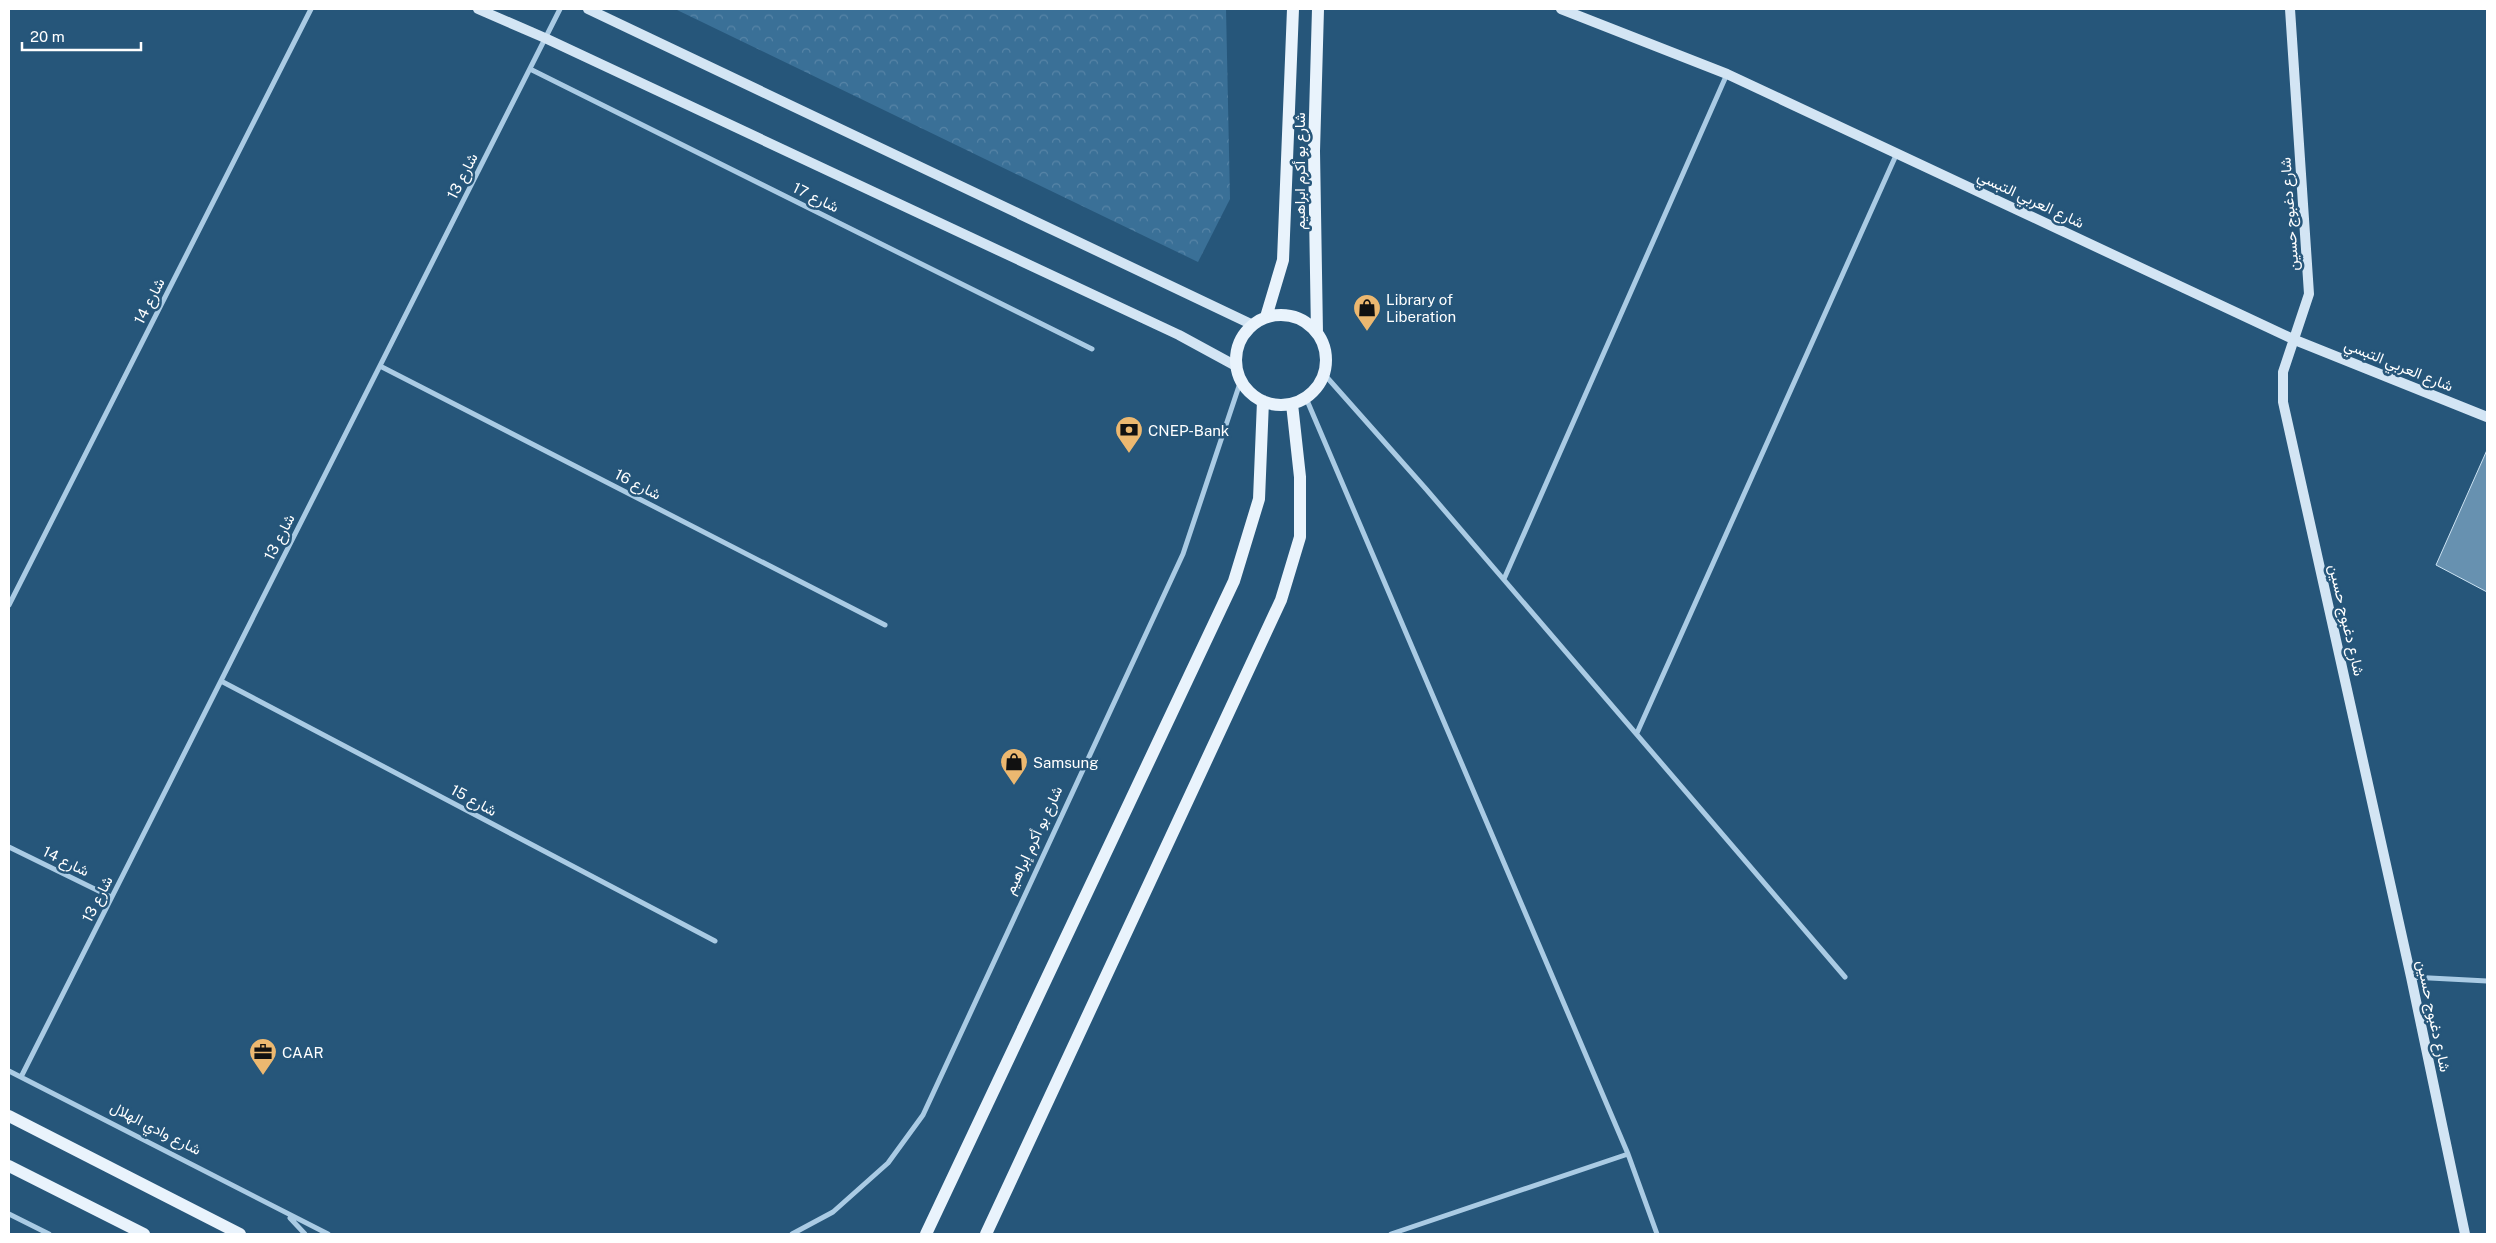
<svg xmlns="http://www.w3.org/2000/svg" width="2496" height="1243" font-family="'Public Sans',Vazirmatn,sans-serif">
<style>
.park{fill:url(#park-crowns)}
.building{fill:#6791b0;stroke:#cce3f3}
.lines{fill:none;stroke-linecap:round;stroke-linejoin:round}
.street{stroke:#aacbe4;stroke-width:5}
.secondary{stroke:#d3e5f4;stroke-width:10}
.primary{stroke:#e9f3fc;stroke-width:12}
.labels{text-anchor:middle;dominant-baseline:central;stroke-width:5;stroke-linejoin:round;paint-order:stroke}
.street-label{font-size:15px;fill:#fff;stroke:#26567a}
.poi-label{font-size:15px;fill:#fff;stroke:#26567a;text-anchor:start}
</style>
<defs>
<pattern id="park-crowns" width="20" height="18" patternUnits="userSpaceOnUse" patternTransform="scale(1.25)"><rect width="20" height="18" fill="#3a7097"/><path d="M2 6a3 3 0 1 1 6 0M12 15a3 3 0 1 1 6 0" fill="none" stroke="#5885a7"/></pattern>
</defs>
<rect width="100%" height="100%" fill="#26567a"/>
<path class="park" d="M675,9H1226L1230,199L1198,262Z"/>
<path class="building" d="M2487,450V592L2436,565Z"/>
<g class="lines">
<path class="street" d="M530,69L1092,349
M380,366L885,625
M1324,374L1426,489L1845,977
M1306,398L1628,1154L1657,1234
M1504,579L1727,74
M9,605L311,9
M221,681L715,941
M1637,733L1897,153
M9,847L111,897
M2411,977L2487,981
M9,1071L328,1234
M21,1077L560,9
M9,1214L49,1234
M290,1218L305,1234
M792,1234L833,1212L888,1163L923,1115L1183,554L1241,380
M1391,1234L1628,1154"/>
<path class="secondary" d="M478,9L545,38L1179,335L1236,366
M588,9L1253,325
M1561,9L1727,74L2295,340L2487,417
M2290,9L2309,294L2283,372V402L2411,977L2465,1234"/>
<path class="primary" d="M1236 360a45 45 0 1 1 90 0a45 45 0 1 1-90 0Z
M1266,317L1283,260L1293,9
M1317,333L1314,151L1318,9
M9,1116L240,1234
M9,1166L144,1234
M926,1234L1234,581L1259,499L1263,401
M986,1234L1281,600L1300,537V477L1292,404"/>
</g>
<defs>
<symbol id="shop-pin" viewBox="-11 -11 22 30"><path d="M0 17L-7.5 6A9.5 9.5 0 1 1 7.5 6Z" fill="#ecb870" stroke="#26567a"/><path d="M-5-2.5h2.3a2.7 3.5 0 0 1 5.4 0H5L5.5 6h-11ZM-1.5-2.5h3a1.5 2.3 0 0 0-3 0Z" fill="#111"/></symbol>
<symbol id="bank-pin" viewBox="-11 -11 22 30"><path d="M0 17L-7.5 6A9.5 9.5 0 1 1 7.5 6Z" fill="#ecb870" stroke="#26567a"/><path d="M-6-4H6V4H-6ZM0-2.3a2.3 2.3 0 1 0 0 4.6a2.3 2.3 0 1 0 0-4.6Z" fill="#111"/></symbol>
<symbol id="office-pin" viewBox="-11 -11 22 30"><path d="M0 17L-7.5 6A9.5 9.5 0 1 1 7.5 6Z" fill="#ecb870" stroke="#26567a"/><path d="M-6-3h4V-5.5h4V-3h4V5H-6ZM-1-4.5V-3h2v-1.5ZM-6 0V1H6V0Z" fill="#111"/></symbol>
</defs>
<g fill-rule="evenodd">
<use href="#shop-pin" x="1351" y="292" width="32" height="43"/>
<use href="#bank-pin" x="1113" y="414" width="32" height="43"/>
<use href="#shop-pin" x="998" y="746" width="32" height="43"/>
<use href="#office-pin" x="247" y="1036" width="32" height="43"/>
</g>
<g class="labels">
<g class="street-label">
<text transform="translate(1299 171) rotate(-90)">شارع بو أكرم ابراهيم</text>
<text transform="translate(462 176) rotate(-63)">شارع 13</text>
<text transform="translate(816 197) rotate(26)">شارع 17</text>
<text transform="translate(2031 199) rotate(25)">شارع العربي التبسي</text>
<text transform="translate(2289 214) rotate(-94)">شارع دغبوج حسين</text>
<text transform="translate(149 301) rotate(-63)">شارع 14</text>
<text transform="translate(2399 365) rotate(22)">شارع العربي التبسي</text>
<text transform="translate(638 484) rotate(27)">شارع 16</text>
<text transform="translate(279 537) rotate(-63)">شارع 13</text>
<text transform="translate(2347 620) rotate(77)">شارع دغبوج حسين</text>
<text transform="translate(474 800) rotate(28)">شارع 15</text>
<text transform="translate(1033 840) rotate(-65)">شارع بو أكرم إبراهيم</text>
<text transform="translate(66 861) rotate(26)">شارع 14</text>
<text transform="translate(97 899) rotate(-63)">شارع 13</text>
<text transform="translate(2434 1016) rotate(78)">شارع دغبوج حسين</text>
<text transform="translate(156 1128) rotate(27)">شارع وادي الهلال</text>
</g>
<g class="poi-label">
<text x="1386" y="299">Library of<tspan x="1386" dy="17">Liberation</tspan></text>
<text x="1148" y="430">CNEP-Bank</text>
<text x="1033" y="762">Samsung</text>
<text x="282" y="1052">CAAR</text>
</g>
</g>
<rect width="2496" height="1243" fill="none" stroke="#ffffff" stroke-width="20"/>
<path d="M22 42v8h119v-8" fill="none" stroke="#ffffff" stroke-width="2.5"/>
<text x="30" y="42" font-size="15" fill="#ffffff" stroke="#26567a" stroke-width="4" paint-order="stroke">20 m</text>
</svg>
